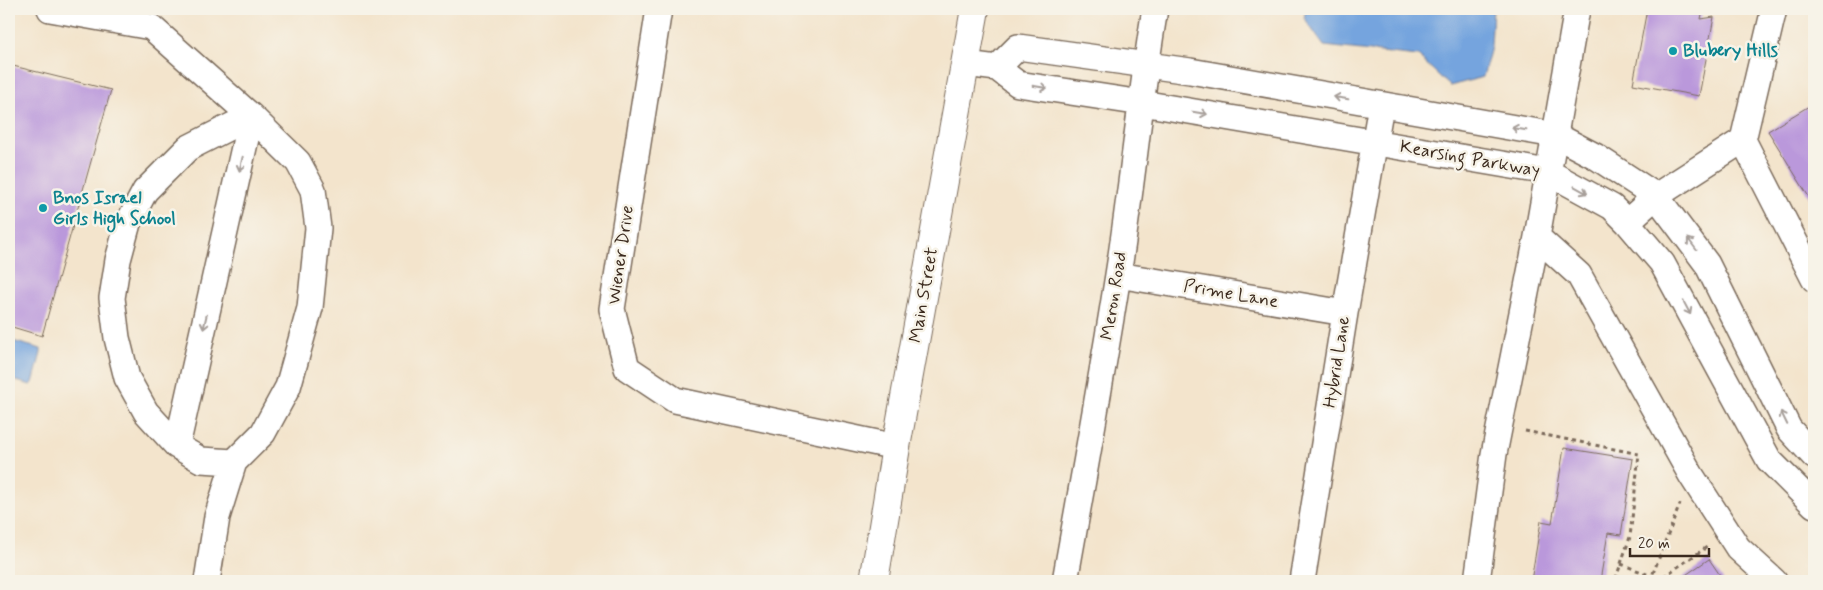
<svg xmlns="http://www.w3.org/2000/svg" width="1823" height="590" font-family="Mynerve,sans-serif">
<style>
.water{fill:#74a4de;stroke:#58677e}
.building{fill:#ba98db}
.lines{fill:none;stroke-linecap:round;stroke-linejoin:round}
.minor-casing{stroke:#7b6b5b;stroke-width:28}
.major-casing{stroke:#7b6b5b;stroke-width:30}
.path{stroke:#7b6b5b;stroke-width:3;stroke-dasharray:4 4;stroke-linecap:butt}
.minor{stroke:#fff;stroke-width:25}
.major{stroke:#fff;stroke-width:28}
.oneway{stroke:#a79f9a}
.culture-dot{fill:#0f9aa8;stroke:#f7f3e8;stroke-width:2}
.labels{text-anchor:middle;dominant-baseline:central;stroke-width:5;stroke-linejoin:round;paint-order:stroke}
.culture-label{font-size:18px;font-weight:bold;fill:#0d838f;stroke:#f7f3e8;text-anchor:start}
.street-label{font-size:18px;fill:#3b2a1e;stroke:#f7f3e8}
</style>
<rect width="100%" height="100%" fill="#f7f3e8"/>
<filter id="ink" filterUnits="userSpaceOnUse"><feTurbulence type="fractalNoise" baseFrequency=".02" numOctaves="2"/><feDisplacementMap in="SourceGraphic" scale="10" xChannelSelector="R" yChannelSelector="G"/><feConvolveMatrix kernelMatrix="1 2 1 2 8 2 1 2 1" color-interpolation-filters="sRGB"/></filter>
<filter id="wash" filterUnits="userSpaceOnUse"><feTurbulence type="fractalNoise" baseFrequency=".0096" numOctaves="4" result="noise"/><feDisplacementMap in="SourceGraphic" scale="20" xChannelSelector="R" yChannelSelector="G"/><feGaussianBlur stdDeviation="1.12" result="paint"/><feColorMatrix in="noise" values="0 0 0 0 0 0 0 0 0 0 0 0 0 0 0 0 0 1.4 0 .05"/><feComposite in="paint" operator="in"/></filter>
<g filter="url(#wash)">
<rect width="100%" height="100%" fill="#f3e4cc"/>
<path class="water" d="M1306,9H1493L1491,47L1483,77L1450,86L1418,56L1324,46L1304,18Z
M9,340L41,349V353L33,383L31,385L9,379Z"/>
<g id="blocks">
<path class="building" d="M1647,9H1703L1701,19L1714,17L1699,96L1633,84Z
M9,65L111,90L42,336L9,326Z
M1814,103V205L1768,131Z
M1564,448L1633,459L1621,535L1608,533L1600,581H1531L1541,521L1552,523Z
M1709,559L1724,581H1677Z"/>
</g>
</g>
<g filter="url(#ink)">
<use href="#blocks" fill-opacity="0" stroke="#7b6b5b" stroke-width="1"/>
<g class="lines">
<defs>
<path id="minor" d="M50,9L151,27L251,116L298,162L313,190L318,228L310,308L288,387L263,433L234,462L217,517L207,581
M659,9L612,309L627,368L675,400L896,447
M966,64L997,68L1018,84L1142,103L1548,172L1612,207L1627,222L1662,263L1769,460L1814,505
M997,68L1018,47L1190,71L1555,135L1595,156L1656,196L1707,264L1789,429L1814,456
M1743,140L1814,279
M1627,222L1656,196L1743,140L1774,9
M1537,237L1579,275L1691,475L1738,548L1774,581
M1118,275L1345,313
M177,446L251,116
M234,462L201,460L177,446L146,412L127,378L117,338L112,298L118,260L128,223L145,191L188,148L251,116
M1065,581C1083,479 1102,377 1118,275C1132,187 1140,97 1155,9
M1302,581L1345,313L1381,105
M1477,581L1494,454L1537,237L1577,9"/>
<path id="major" d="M874,581L896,447L975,9"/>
</defs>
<use href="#minor" class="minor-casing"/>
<use href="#major" class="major-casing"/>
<path class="path" d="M1525,431L1639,454L1630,537L1615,581
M1621,564L1652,576
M1650,581L1680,504
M1657,581L1707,547"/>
<use href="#minor" class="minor"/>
<use href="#major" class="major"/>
</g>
<defs><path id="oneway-shaft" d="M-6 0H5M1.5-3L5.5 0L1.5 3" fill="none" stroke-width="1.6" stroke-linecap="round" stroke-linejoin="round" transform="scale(1.25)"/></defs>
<g class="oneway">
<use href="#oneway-shaft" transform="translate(1040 87) rotate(9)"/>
<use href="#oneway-shaft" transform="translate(1341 98) rotate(-170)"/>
<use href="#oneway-shaft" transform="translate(1200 113) rotate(10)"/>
<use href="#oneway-shaft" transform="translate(1519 129) rotate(-170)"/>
<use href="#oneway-shaft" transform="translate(241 164) rotate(103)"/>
<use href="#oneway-shaft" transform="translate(1581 190) rotate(29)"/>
<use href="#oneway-shaft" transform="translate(1692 244) rotate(-127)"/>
<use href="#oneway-shaft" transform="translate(1687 308) rotate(62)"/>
<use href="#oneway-shaft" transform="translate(205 322) rotate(103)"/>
<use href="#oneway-shaft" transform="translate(1784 418) rotate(-116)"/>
</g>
</g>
<g class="culture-dot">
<circle cx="1673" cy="51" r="5"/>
<circle cx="43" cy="208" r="5"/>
</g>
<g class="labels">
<g class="culture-label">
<text x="1683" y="51">Blubery Hills</text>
<text x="53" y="198">Bnos Israel<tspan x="53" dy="21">Girls High School</tspan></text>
</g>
<g class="street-label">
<text transform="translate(1470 159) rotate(10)">Kearsing Parkway</text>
<text transform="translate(621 255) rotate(-82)">Wiener Drive</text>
<text transform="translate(1231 294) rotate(10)">Prime Lane</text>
<text transform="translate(924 295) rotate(-80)">Main Street</text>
<text transform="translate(1114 296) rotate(-81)">Meron Road</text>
<text transform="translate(1337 362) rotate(-81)">Hybrid Lane</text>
</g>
</g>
<rect width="1823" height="590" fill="none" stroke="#f7f3e8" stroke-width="30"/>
<path d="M1630 548v8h79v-8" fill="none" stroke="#3b2a1e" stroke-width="2.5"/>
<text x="1638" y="548" font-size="15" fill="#3b2a1e" stroke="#f7f3e8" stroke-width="4" paint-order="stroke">20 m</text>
</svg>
